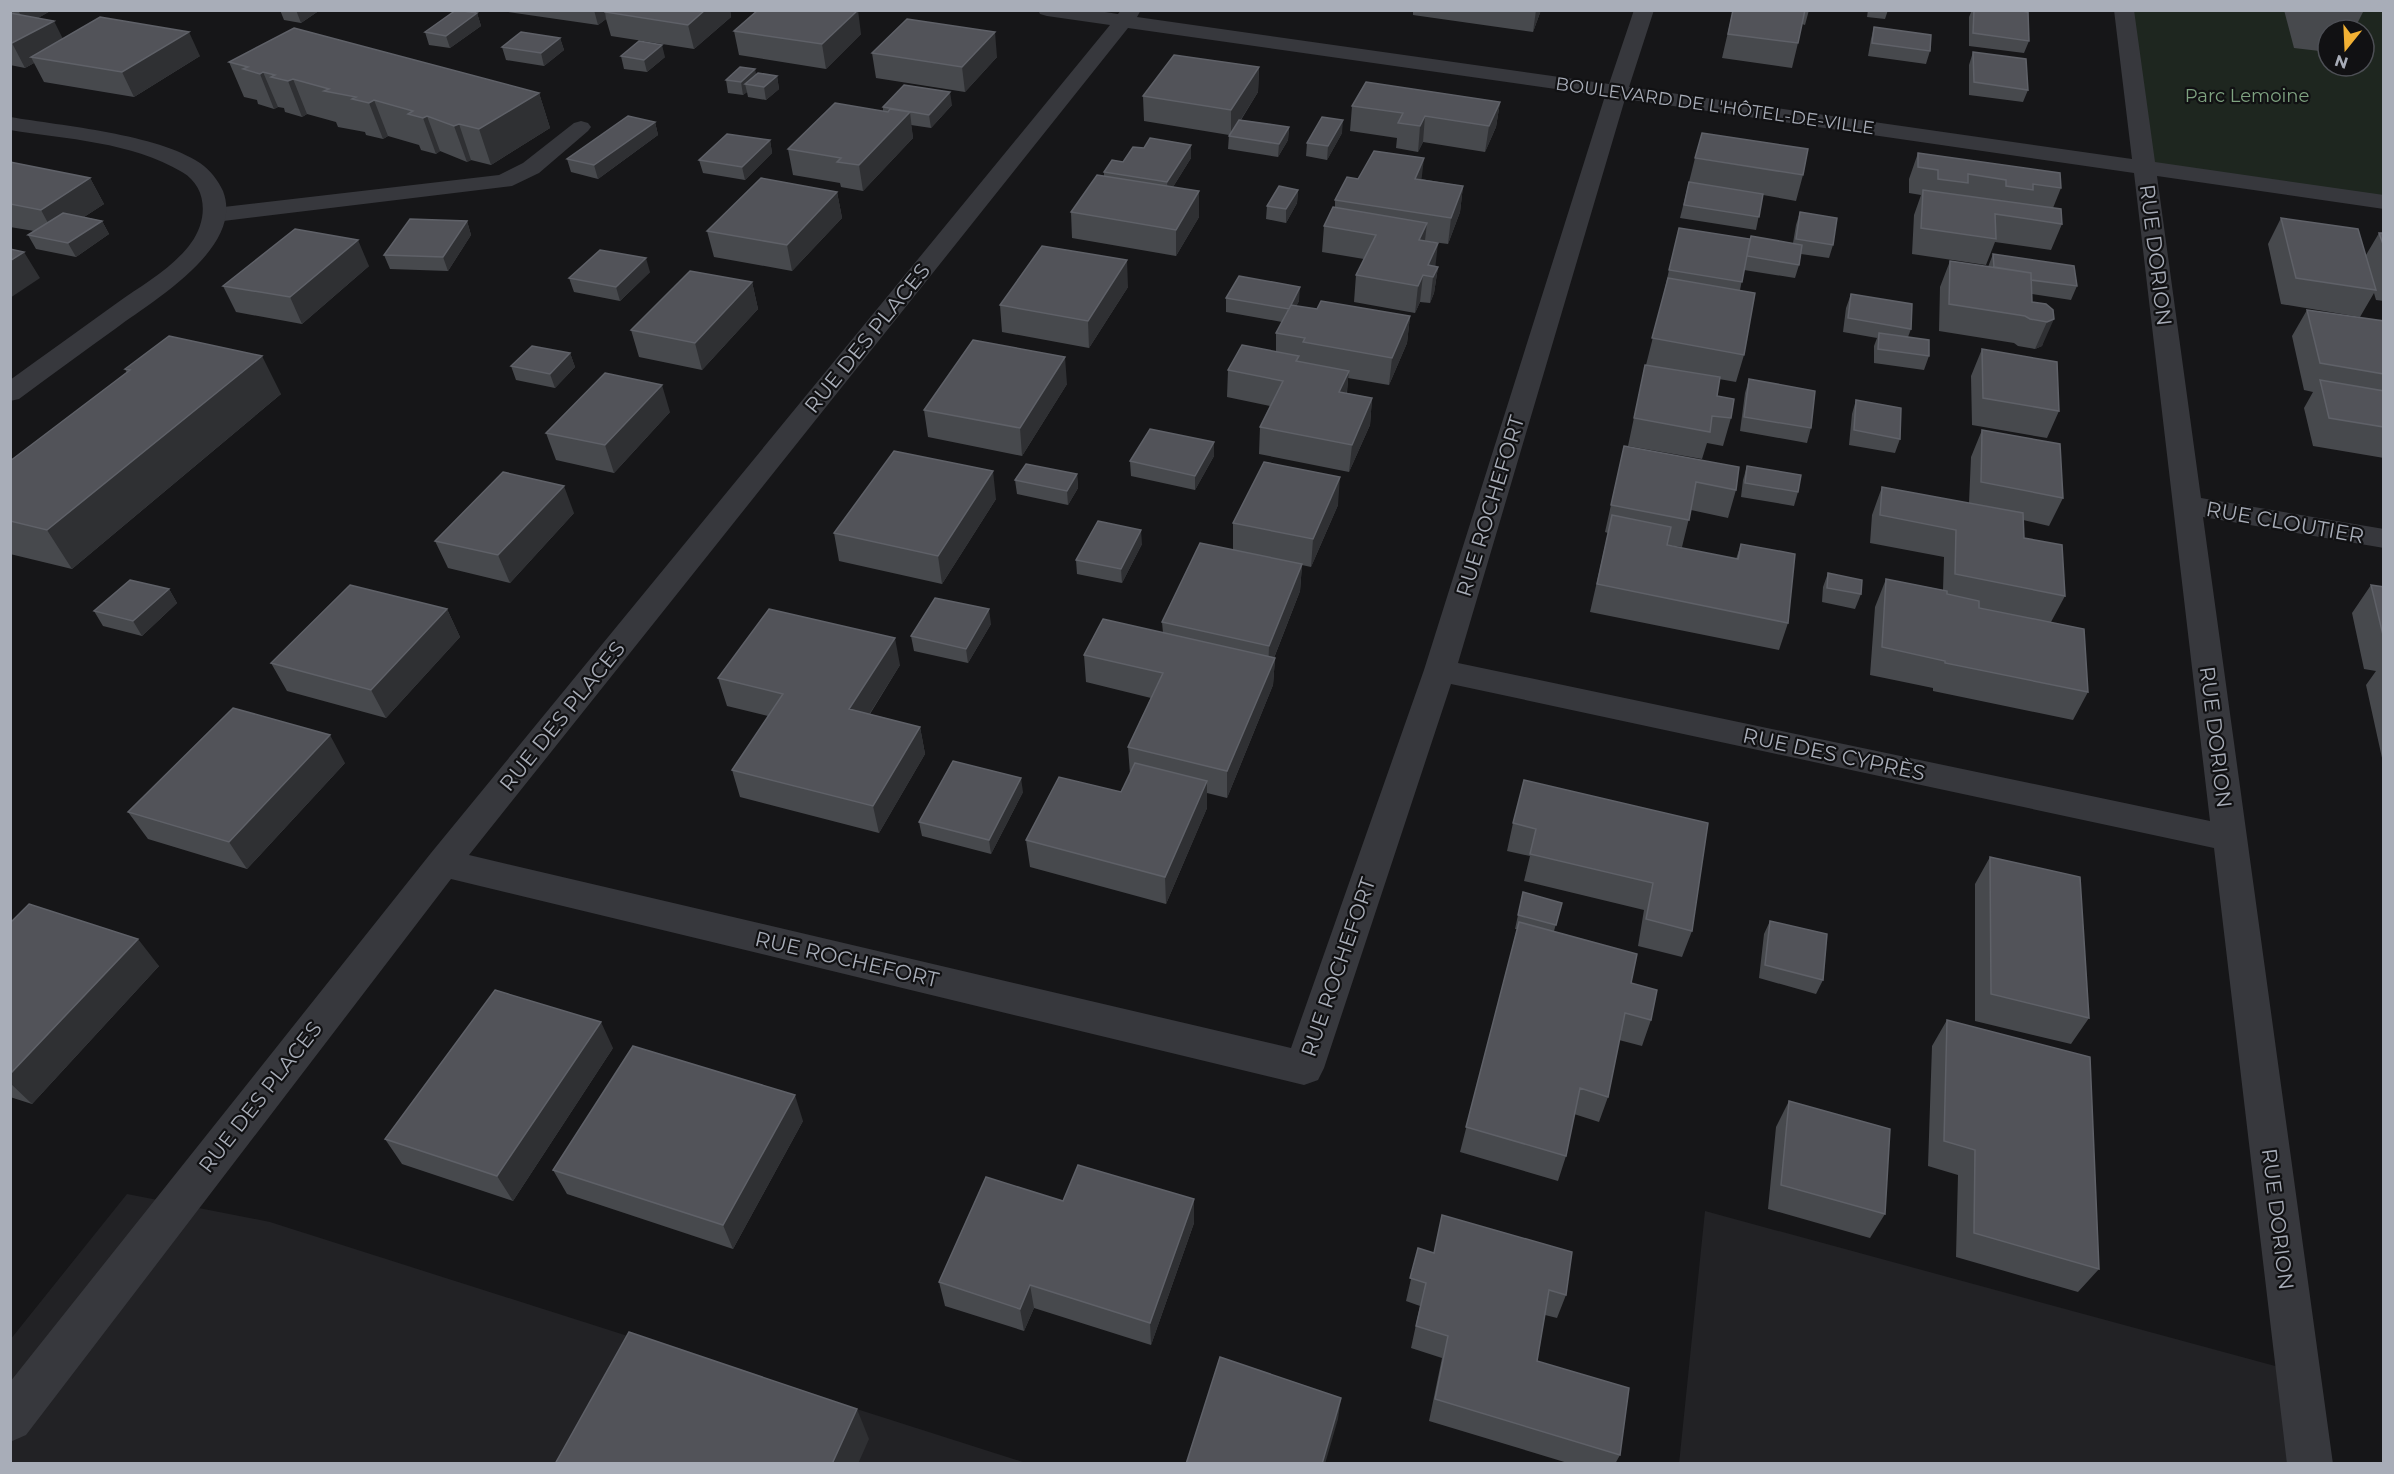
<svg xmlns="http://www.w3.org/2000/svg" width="2394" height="1474" font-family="Montserrat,sans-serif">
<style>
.built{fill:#222225}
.green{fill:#1e261f;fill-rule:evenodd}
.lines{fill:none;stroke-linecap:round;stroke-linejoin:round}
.lane{fill:#37383d;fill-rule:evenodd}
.street{fill:#37383d;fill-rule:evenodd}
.wall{fill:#47494d}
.shaded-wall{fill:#2f3033}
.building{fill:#525359;stroke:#5f6168;stroke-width:1.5}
.labels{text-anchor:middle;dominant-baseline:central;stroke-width:4.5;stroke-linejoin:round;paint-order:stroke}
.far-park-label{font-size:18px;fill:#7fa381;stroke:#111113}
.far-street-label{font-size:18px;fill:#a8adb8;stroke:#111113}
.street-label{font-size:21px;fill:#a8adb8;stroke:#111113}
</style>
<rect width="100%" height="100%" fill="#161618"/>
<path class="built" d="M127,1194L270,1222L1026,1463H11L10,1340Z
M1705,1211L2290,1370L2301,1464H1679Z"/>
<path class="green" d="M2123,11H2383V202L2145,167ZM2328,30H2364V66H2328Z"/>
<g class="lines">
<path class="lane" d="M581,121L588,123L591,127L588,131L539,173L512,186L215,222L207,220L204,215L207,210L215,208L499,175L523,163L574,123Z"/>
<path class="street" d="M1038,10H1092L1118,14L1121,10H1141L1137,17L1609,84L1634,10H1654L1629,87L2132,159L2114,10H2134L2155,162L2384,195V209L2157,176L2201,498L2384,529V548L2203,517L2333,1464H2287L2214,848L1451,684L1324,1068L1318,1080L1304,1085L451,879L26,1435L10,1442V1382L431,853L1110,25L1047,16L1040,14ZM1128,28L1605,96L1424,670L1291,1048L469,855ZM1625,99L2134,173L2210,821L1458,663Z
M10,117C63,126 157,134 200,163C210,170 218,180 223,191C245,248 152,301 115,329C83,352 51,375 19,399L10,401V380C46,354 82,328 117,303C142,285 173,268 191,243C208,220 208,187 182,172C132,142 66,139 10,130Z"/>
</g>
<path class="wall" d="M10,10H52L38,18L63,39L200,56L134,97L44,82L34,63L25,68L10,65Z
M280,10H320L301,23L284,20Z
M730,10L731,17L694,49L611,36L606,19L598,25L501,11Z
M1413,10H1541L1533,32L1413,15Z
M1733,10H1809L1805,25L1802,24L1798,43L1792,68L1722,58Z
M1868,10H1888L1885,19L1867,17Z
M1972,10H2016L2029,41L2024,53L1969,46V17Z
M2284,10H2363V12L2354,30H2328V52L2294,48Z
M477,13L481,26L450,48L429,45L425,32Z
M1874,27L1930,51L1926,64L1868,56L1871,39Z
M734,31L861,34L826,69L739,55Z
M560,38L564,50L544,66L506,60L502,47Z
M1973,52L2028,90L2023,102L1969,95V65Z
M872,53L997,57L965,92L876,78Z
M621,56L665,57L647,72L624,69Z
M229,62L539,93L550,128L491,165L471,160L467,162L440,151L436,154L421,150L419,145L388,136L383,139L366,135L365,132L338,127L336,122L307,114L302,117L285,112L284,108L278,107L274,109L258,104L257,100L244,97Z
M1259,67L1258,92L1241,120L1289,127L1288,140L1278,157L1228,149L1229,135L1144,121L1143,96Z
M756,74L777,76L779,89L766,100L748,97L747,92L743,95L728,93L726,80Z
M1500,102L1496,127L1485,152L1423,142L1418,152L1396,148L1397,138L1350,131L1352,106Z
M952,105L931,128L911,125L913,138L863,191L841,187L840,183L793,175L788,149L883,111V107Z
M655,122L658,135L598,179L571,172L567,159Z
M1342,133L1327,160L1306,156L1307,143Z
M770,140L772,153L745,180L703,173L699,160Z
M1191,145V158L1173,187L1199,191V217L1176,256L1072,238L1071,212L1104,176V172L1123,162L1144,148Z
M1918,153L2061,188L2053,208L2062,224L2051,250L1995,242L1986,265L1912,254L1914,215L1921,195L1909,193V179Z
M1695,158L1803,175L1796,201L1763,195L1756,230L1680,218Z
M10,162L90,178L104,204L84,217L102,221L109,234L76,257L36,249L28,235L34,231L10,227Z
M1358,179H1421L1463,186L1460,212L1448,244L1425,241L1435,266L1438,267L1434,293L1430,303L1420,302L1415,313L1354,302L1356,275L1364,259L1322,252L1324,226L1335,208V200Z
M1298,190L1297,203L1286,223L1266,219L1267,206Z
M837,192L842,218L792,271L714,257L707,231Z
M1800,212L1833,245L1829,258L1801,254L1799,265L1795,278L1744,270L1740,290L1744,355L1736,382L1719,379L1717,396L1731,418L1723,446L1707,443L1702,459L1628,446L1645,365H1646L1663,297L1669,270L1750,239L1793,243L1796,225Z
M2281,218L2366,255L2379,233H2384V301L2376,300L2374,293L2360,317L2281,304L2268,244Z
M467,221L471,235L448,271L390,269L384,255Z
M1993,254L2077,286L2071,300L2032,294V302L2053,310L2042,346L2035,349L2018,346L2014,343L1939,331L1940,287L1950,261L1988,267Z
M369,266L302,324L236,312L223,286Z
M650,272L620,301L574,292L569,278Z
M752,282L758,309L702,370L639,357L631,330Z
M1128,287L1089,348L1002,332L1000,305Z
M1851,294L1911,329L1908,337L1929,356L1924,370L1874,363V346L1877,338L1843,332L1846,308Z
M1226,298L1299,301L1296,306L1317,309L1410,316L1407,343L1389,385L1348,378L1347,393L1372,398L1370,425L1349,472L1259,454L1260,427L1270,406L1227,397L1228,370L1276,351V333L1282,322L1226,312Z
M2307,310L2384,321V458L2313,446L2304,408L2313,392L2304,390L2292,336Z
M1982,349L2059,411L2047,438L1972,425L1971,376Z
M570,353L575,367L555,388L516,380L511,366Z
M125,369L281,394L72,569L10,554V461L127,373Z
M1749,379L1811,428L1807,443L1740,431L1745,393Z
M1067,384L1022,456L928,437L924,410Z
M1856,400L1900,439L1895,453L1849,445L1852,414Z
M670,412L614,473L556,460L546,433Z
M1982,430L2063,498L2049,526L2023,520L2024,538L2065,596L2051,622L2088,692L2073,720L1933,691V688L1870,675L1875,607L1886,579L1943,590L1944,557L1870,543L1872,515L1882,487L1969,503L1971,457Z
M1624,446L1736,490L1728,518L1691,510L1682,547L1667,545L1736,559L1741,544L1788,623L1779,650L1590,612L1608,533L1605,532Z
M1214,456L1195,490L1131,476L1130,461Z
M1747,466L1798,492L1794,506L1741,497L1743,480Z
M1077,474L1078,488L1068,505L1017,494L1015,480Z
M996,499L942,584L839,561L834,533Z
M1338,505L1311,567L1302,565L1300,591L1274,658H1275L1273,685L1227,798L1207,793V808L1166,904L1030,867L1026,840L1121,792L1130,774L1128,747L1151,698L1086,682L1084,655L1163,633L1162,622L1233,550V523Z
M574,513L510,583L448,568L435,541Z
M1142,544L1122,583L1077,574L1076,560Z
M1828,573L1861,594L1855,609L1822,602L1823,587Z
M2371,585L2384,587V767L2366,685L2376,671L2364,669L2352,613Z
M169,589L177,603L142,636L103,626L94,611Z
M447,609L460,637L386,718L287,691L271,663Z
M991,624L968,663L914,651L911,636Z
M900,665L870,714L920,727L925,754L879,833L740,797L732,770L768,716L727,706L718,678Z
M345,763L247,869L148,839L128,812Z
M1023,792L991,854L922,836L919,822Z
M1513,823H1708L1692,931L1682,957L1638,946L1644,910L1524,881L1530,856L1507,851Z
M1990,857L2089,1018L2071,1044L1975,1021V884Z
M1523,892L1562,903L1554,931L1631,983L1651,1020L1642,1046L1619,1040L1608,1097L1599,1122L1574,1114L1566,1156L1558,1181L1460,1152L1517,929H1515Z
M1770,921L1823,980L1816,994L1759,978L1764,934Z
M10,923L159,966L32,1104L10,1097Z
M1947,1020L2099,1269L2078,1292L1956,1257L1958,1175L1928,1166L1932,1046Z
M613,1048L513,1201L402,1164L385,1139Z
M1789,1101L1885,1214L1870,1238L1768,1209L1776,1127Z
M803,1121L733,1249L567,1194L553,1170Z
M1063,1201L1194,1223L1151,1345L1034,1308L1024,1331L945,1306L939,1282Z
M1418,1248L1566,1295L1557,1318L1545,1315L1537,1361L1620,1455L1615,1464H1571L1429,1421L1442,1358L1411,1348L1420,1306L1406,1301Z"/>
<path class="shaded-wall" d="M23,10H52L26,25L19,12Z
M296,10H320L301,23Z
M594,10H616L605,12L606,19L598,25Z
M705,10H730L731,17L694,49L688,25Z
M858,10L861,34L826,69L822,44Z
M1536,10H1541L1533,32Z
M477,13L481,26L450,48L446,36Z
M54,21L66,45L31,57L34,63L25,68L12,43Z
M189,32L200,56L134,97L122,72Z
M995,32L997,57L965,92L962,67Z
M560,38L564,50L544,66L541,53Z
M662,45L665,57L647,72L644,60Z
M1259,67L1258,92L1231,135V110Z
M755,69L758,82L745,84L747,92L743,95L741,82Z
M263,72L278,107L274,109L260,74Z
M777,76L779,89L766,100L764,87Z
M293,79L307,114L302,117L288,81Z
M950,92L952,105L931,128L929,115Z
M539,93L550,128L491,165L479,129Z
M374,100L388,136L383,139L369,103Z
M1500,102L1496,127L1485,152L1489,126Z
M910,112L913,138L863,191L859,165Z
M427,116L440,151L436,154L423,118Z
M1425,116L1423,142L1418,152L1420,126Z
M1343,120L1342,133L1327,160L1328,146Z
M655,122L658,135L598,179L594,165Z
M459,124L471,160L467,162L454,126Z
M1289,127L1288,140L1278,157L1279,144Z
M770,140L772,153L745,180L742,167Z
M1191,145V158L1168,195L1167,182Z
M1424,158L1421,184L1415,179Z
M90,178L104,204L55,236L41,210Z
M1463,186L1460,212L1448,244L1451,218Z
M1298,190L1297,203L1286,223V209Z
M1199,191V217L1176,256V230Z
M837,192L842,218L792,271L787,245Z
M102,221L109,234L76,257L68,243Z
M467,221L471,235L448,271L443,257Z
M1427,223L1424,249L1419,240Z
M358,240L369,266L302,324L290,297Z
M1438,243L1435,270L1428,265Z
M24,252L40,278L10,298V261Z
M646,258L650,272L620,301L616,287Z
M1127,260L1128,287L1089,348L1088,321Z
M1438,267L1434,293L1430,303L1433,277Z
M1423,275L1420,302L1415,313L1418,286Z
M752,282L758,309L702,370L695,343Z
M1300,287L1299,301L1288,323L1289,309Z
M1410,316L1407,343L1389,385L1392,358Z
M2054,319L2042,346L2035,349L2047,322Z
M570,353L575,367L555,388L550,374Z
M262,356L281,394L72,569L47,530Z
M1065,357L1067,384L1022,456L1020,428Z
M1349,371L1346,398L1339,392Z
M662,385L670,412L614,473L605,445Z
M1372,398L1370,425L1349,472L1352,445Z
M1214,442V456L1195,490V476Z
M993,471L996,499L942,584L938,556Z
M1077,474L1078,488L1068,505L1067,491Z
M1340,477L1338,505L1311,567L1313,539Z
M564,486L574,513L510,583L498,555Z
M1141,530L1142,544L1122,583L1121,569Z
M1302,564L1300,591L1268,673L1269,646Z
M169,589L177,603L142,636L133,621Z
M447,609L460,637L386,718L371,690Z
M989,609L991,624L968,663L966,649Z
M895,638L900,665L855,737L849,709Z
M1275,658L1273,685L1227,798V771Z
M920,727L925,754L879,833L873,806Z
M330,735L345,763L247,869L229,842Z
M1021,778L1023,792L991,854L989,840Z
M1207,781V808L1166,904L1165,877Z
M138,939L159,966L32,1104L10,1083V1074Z
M601,1022L613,1048L513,1201L497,1176Z
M795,1095L803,1121L733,1249L723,1225Z
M1194,1199V1223L1151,1345L1150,1323Z
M1030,1285L1034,1308L1024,1331L1020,1309Z
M1341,1398L1338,1419L1325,1464H1322Z
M857,1409L869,1439L858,1464H832Z"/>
<path class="building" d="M456,10L477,13L446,36L425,32Z
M606,10H705L688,25L605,12Z
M758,10H858L822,44L734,31Z
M1733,10H1805L1798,43L1728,34Z
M1974,10H2016L2028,12L2029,41L1973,33Z
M10,13L54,21L12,43H10Z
M100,17L189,32L122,72L31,57Z
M907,19L995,32L962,67L872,53Z
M1874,27L1931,35L1930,51L1872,43Z
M294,28L539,93L479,129L459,124L454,126L427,116L423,118L408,114L413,111L374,100L369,103L352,99L356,97L324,91L329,89L293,79L288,81L271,77L275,75L263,72L260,74L243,69L248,67L229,62Z
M521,32L560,38L541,53L502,47Z
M639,41L662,45L644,60L621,56Z
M1973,52L2026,59L2028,90L1974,82Z
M1174,55L1259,67L1231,110L1143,96Z
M740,67L755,69L741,82L726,80Z
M758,73L777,76L764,87L745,84Z
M1366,82L1500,102L1489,126L1425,116L1420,126L1398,123L1403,113L1352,106Z
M904,85L950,92L929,115L883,107Z
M835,103L888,112L890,109L910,112L859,165L837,162L841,158L788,149Z
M628,116L655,122L594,165L567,159Z
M1322,117L1343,120L1328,146L1307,143Z
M1239,120L1289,127L1279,144L1229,136Z
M1702,133L1808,149L1803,175L1695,158Z
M727,134L770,140L742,167L699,160Z
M1150,138L1191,145L1167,182L1104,172L1112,160L1123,162L1133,147L1144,148Z
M1374,151L1424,158L1415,179L1463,186L1451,218L1335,200L1347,177L1358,179Z
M1918,153L2060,173L2061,188L2033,184V190L2006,186V180L1968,174V183L1938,179V170L1918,167Z
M10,162L90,178L41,210L10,204Z
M1097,175L1199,191L1176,230L1071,212Z
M761,178L837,192L787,245L707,231Z
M1689,182L1763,194L1759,217L1684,205Z
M1279,186L1298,190L1286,209L1267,206Z
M1923,190L2061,209L2062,224L1995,214L1996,239L1921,228Z
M1333,207L1427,223L1419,240L1438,243L1428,265L1438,267L1433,277L1423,275L1418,286L1356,275L1376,235L1324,226Z
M1800,212L1837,218L1833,245L1796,239Z
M63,213L102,221L68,243L28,235Z
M2281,218L2358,229L2376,290L2296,278Z
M410,219L467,221L443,257L384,255Z
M1679,228L1750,239L1742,282L1669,270Z
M295,229L358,240L290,297L223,286Z
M2379,233H2384V247Z
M1751,236L1802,245L1799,265L1747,256Z
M1042,246L1127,260L1088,321L1000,305Z
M10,249L24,252L10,261Z
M600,250L646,258L616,287L569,278Z
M1993,254L2074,266L2077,286L2031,280V273L1994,267Z
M1950,261L2031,273L2032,302L2046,304L2053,310L2054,319L2047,322L2030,319L2025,316L1949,304Z
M690,271L752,282L695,343L631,330Z
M1239,276L1300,287L1289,309L1226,298Z
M1668,278L1755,293L1744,355L1652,338Z
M1851,294L1912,304L1911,329L1848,318Z
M1321,301L1410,316L1392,358L1303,342L1305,338L1276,333L1291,305L1317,309Z
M2307,310L2384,321V374L2320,363Z
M1879,333L1929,340V356L1878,349Z
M169,336L262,356L47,530L10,521V461L130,370L125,369Z
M973,340L1065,357L1020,428L924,410Z
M1242,345L1299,356L1296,361L1349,371L1339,392L1372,398L1352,445L1260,427L1283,381L1228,370Z
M532,346L570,353L550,374L511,366Z
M1982,349L2057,362L2059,411L1983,398Z
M1645,365L1720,377L1717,396L1734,399L1731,418L1712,416L1710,432L1634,418Z
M605,373L662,385L605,445L546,433Z
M1749,379L1815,391L1811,428L1744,417Z
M2320,380L2384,391V427L2329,418Z
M1856,400L1901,408L1900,439L1854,430Z
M1150,429L1214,442L1195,476L1130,461Z
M1982,430L2060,444L2063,498L1981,482Z
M1624,446L1739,467L1736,490L1696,482L1689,520L1611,505Z
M894,451L993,471L938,556L834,533Z
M1264,462L1340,477L1313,539L1233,523Z
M1026,464L1077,474L1067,491L1015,480Z
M1747,466L1801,475L1798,492L1745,483Z
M503,472L564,486L498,555L435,541Z
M1882,487L2023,513L2024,538L2062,545L2065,596L1955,574L1956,530L1880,515Z
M1612,515L1671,527L1667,545L1738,559L1741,544L1795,554L1788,623L1597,584Z
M1098,521L1141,530L1121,569L1076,560Z
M1200,543L1302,564L1269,646L1162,622Z
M1828,573L1862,580L1861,594L1827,588Z
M1886,579L1947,591V594L1979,601V608L2084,629L2088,692L1945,663V661L1882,647Z
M130,580L169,589L133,621L94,611Z
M350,585L447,609L371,690L271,663Z
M2371,585L2384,587V639Z
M935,598L989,609L966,649L911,636Z
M769,609L895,638L849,709L920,727L873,806L732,770L783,694L718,678Z
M1103,619L1275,658L1227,771L1128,747L1163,673L1084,655Z
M233,708L330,735L229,842L128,812Z
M953,761L1021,778L989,840L919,822Z
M1135,763L1207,781L1165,877L1026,840L1059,777L1121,792Z
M1524,780L1708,823L1692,931L1646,919L1653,883L1530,854L1536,829L1513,823Z
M1990,857L2080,877L2089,1018L1991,994Z
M1523,892L1562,903L1556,925L1518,915Z
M29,904L138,939L10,1074V923Z
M1770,921L1827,934L1823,980L1765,965Z
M1519,922L1637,954L1631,983L1657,990L1651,1020L1625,1013L1608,1097L1580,1088L1566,1156L1466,1127Z
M495,990L601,1022L497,1176L385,1139Z
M1947,1020L2090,1057L2099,1269L1974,1233L1975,1150L1944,1141Z
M633,1046L795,1095L723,1225L553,1170Z
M1789,1101L1890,1129L1885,1214L1781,1185Z
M1078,1165L1194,1199L1150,1323L1030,1285L1020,1309L939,1282L986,1177L1063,1201Z
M1442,1215L1572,1252L1566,1295L1549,1290L1537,1361L1629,1388L1620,1455L1435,1399L1448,1336L1416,1326L1426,1283L1410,1278L1418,1248L1434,1253Z
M629,1332L857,1409L832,1464H555Z
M1220,1357L1341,1398L1322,1464H1186Z"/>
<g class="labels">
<g class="far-park-label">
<text x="2247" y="96">Parc Lemoine</text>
</g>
<g class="far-street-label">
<text transform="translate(1715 106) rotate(8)">BOULEVARD DE L'HÔTEL-DE-VILLE</text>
</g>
<g class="street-label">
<text transform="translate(2156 255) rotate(83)">RUE DORION</text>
<text transform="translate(867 338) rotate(-51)">RUE DES PLACES</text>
<text transform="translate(1490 506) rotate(-73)">RUE ROCHEFORT</text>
<text transform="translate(2285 522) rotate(10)">RUE CLOUTIER</text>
<text transform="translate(562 716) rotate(-51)">RUE DES PLACES</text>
<text transform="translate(2216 737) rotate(83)">RUE DORION</text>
<text transform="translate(1834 754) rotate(12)">RUE DES CYPRÈS</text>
<text transform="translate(847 959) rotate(13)">RUE ROCHEFORT</text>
<text transform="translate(1338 967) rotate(-71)">RUE ROCHEFORT</text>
<text transform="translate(260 1097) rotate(-52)">RUE DES PLACES</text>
<text transform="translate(2278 1219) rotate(83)">RUE DORION</text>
</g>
</g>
<rect width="2394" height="1474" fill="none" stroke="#a8adb8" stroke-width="24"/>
<g transform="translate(2346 48) rotate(198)"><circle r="28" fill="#111113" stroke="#4d4f55" stroke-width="1.5"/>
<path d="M0-4.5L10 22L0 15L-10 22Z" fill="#f2b134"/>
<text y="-9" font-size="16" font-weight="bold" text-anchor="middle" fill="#a8adb8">N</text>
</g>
</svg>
